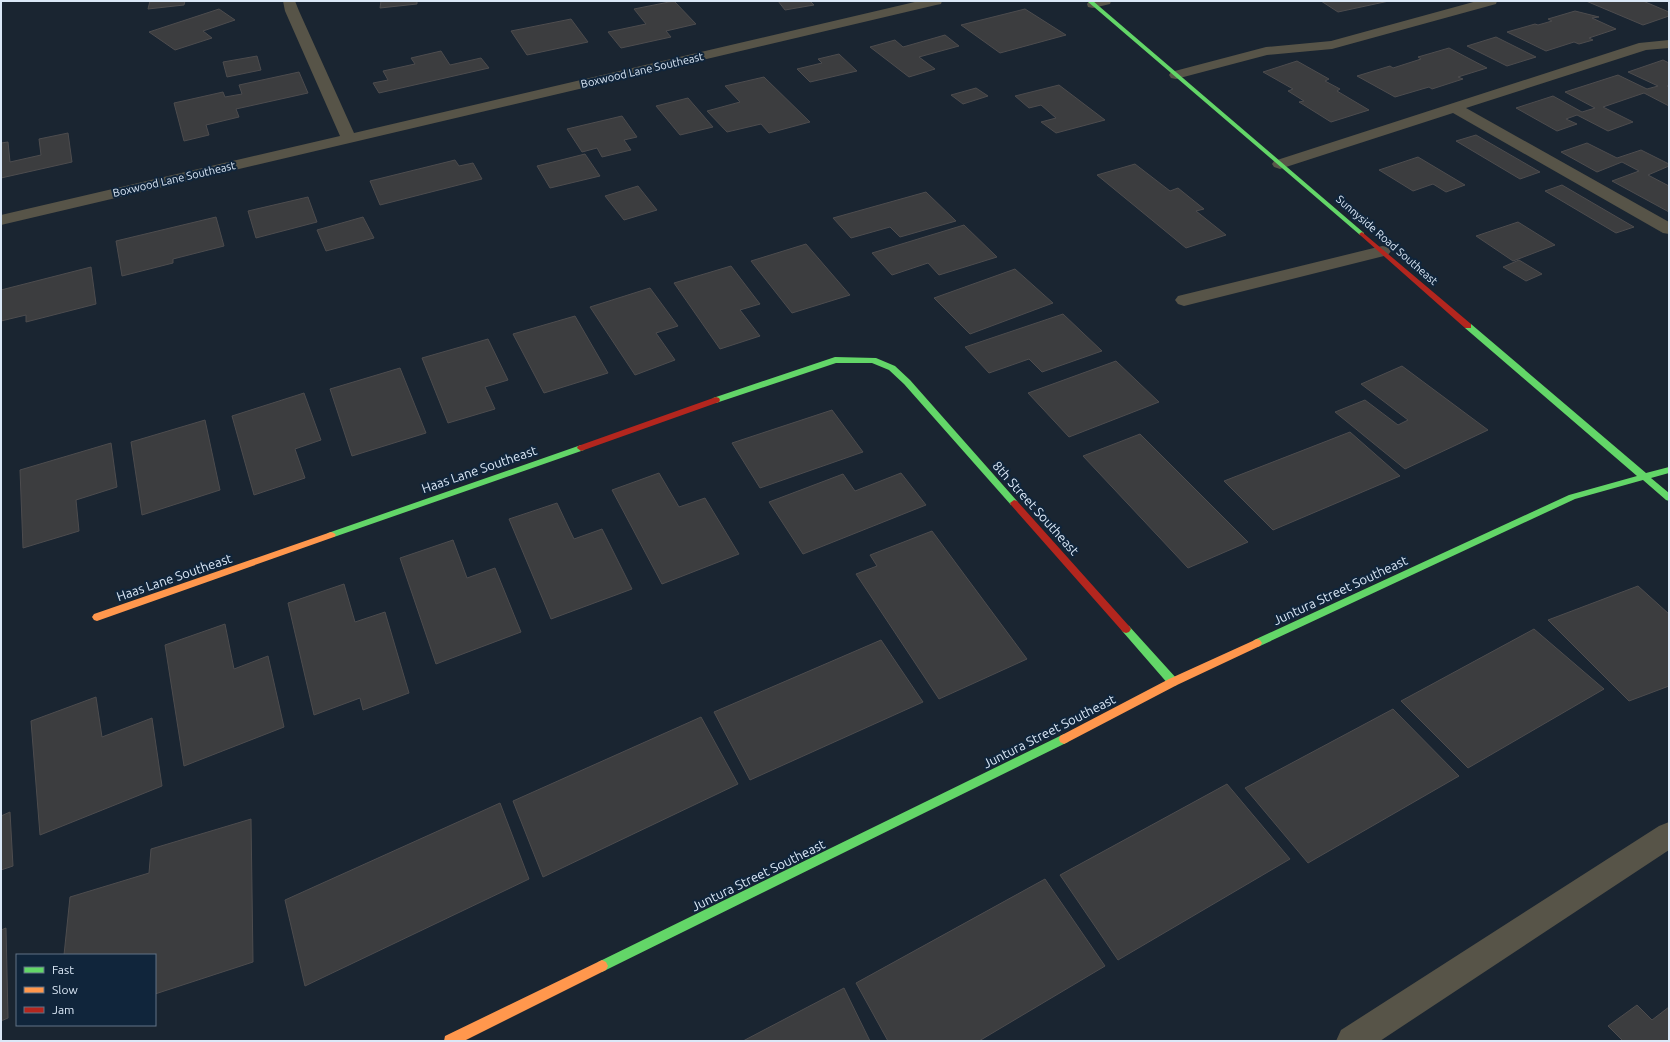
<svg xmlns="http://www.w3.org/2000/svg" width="1670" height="1042" font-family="Ubuntu,sans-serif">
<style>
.building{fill:#3c3d3f;stroke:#4d4c4e}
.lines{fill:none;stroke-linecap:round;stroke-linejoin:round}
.lane{fill:#575448;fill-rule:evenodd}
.street{fill:#575448;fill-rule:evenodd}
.fast{fill:#63d668;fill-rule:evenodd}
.slow{fill:#ff974d;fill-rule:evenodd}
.jam{fill:#b3261e;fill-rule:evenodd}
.labels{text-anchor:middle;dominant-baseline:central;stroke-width:4;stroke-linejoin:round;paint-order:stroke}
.far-street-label{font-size:11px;fill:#dbe8f7;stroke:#10253b}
.street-label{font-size:13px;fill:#dbe8f7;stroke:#10253b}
</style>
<rect width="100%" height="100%" fill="#1a2531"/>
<path class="building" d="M150,1H185L184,5L148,9Z
M381,1H417V4L380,8Z
M674,1L696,24L666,31L671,37L621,48L608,32L646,24L634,9Z
M778,1H810L814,5L785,10Z
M1321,1H1389L1338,12Z
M1586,1H1643L1669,12V16L1643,25Z
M219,9L235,20L203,31L212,38L175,50L149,32Z
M1025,9L1066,35L1000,53L961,25Z
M1575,11L1599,17L1592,18L1616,29L1589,38L1593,40L1579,44L1574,42L1546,51L1507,32L1535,24L1538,25L1552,21L1548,19Z
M571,19L588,42L527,55L511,31Z
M945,35L959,46L919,57L935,69L909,77L870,47L895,40L903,47Z
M1496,37L1536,57L1507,66L1467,46Z
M1449,48L1487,68L1458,77L1463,79L1432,89L1429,87L1395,97L1357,76L1390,66L1393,68L1421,59L1418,57Z
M441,51L450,65L481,58L489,68L379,93L373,83L388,80L383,71L415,64L411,58Z
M839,54L857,71L810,82L797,69L822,63L818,59Z
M257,56L261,70L227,77L223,62Z
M1663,60L1669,63V85L1667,86L1669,87V106L1644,93L1603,107L1633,122L1608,131L1577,115L1566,119L1577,124L1557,131L1516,108L1553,96L1582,112L1595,108L1565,92L1618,75L1647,89L1658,86L1628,72Z
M1297,61L1329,79L1325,81L1340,89L1337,91L1369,110L1331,122L1299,102L1304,101L1288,91L1293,89L1263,72Z
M299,72L308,93L236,109L239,117L206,125L209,135L184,141L174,103L223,92L225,97L242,94L239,85Z
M764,77L810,122L769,133L761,124L727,132L707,111L740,102L725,86Z
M1059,85L1105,120L1056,133L1041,122L1056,118L1041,105L1029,108L1015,96Z
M976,88L988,96L963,104L951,95Z
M688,98L713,127L680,135L656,106Z
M622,116L637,137L624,140L631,150L602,157L597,148L582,152L567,129Z
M68,133L72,162L1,178V143L8,142L10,162L41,155L39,139Z
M1476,135L1540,172L1520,179L1456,141Z
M1587,143L1617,158L1641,150L1669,164V166L1648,175L1669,186V212L1612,181L1639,171L1622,162L1597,172L1561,152Z
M585,154L600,176L550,188L537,166Z
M1418,157L1465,185L1446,192L1433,184L1413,191L1379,170Z
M455,160L459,166L473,163L482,179L380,205L370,181Z
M1135,164L1170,191L1178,188L1204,209L1196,211L1226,235L1186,248L1097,175Z
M1562,185L1634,227L1616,233L1545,191Z
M638,186L657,210L624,220L605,196Z
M926,192L956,221L900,237L890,227L851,238L833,218Z
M308,197L317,222L256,238L248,211Z
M216,217L224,246L173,259V263L122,276L116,241Z
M363,217L374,238L326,251L317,230Z
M1518,222L1555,245L1513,261L1476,236Z
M964,225L997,257L939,275L928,263L892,275L872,253Z
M806,244L850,295L792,313L751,261Z
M1519,260L1542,274L1526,281L1503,267Z
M731,266L760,304L740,310L760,336L720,349L674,283Z
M91,267L96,304L26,322V315L1,321V290Z
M1015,269L1053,303L970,334L934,298Z
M650,288L678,326L656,333L675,360L635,375L590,307Z
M1063,314L1102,351L1042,372L1029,359L989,373L965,347Z
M575,316L608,373L544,393L513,334Z
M488,339L508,380L485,387L495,409L448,423L422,358Z
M1116,361L1159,402L1069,437L1028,393Z
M1402,366L1488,430L1405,469L1335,412L1365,400L1398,425L1408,420L1361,384Z
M400,368L426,433L352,456L330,389Z
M304,393L321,440L295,449L305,478L254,495L232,416Z
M832,410L863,452L760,488L732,443Z
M205,420L220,490L142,515L131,442Z
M1350,432L1400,476L1273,530L1224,481Z
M1140,434L1248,542L1188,568L1083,456Z
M111,443L117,487L76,500L79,531L23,548L20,470Z
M659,473L679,507L705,498L739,554L662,584L612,490Z
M901,473L926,505L803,554L769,502L843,474L855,491Z
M557,503L574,539L602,529L632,589L551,619L509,519Z
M932,531L1027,659L939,699L856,574L877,566L870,555Z
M453,540L467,578L495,568L521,632L436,664L400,558Z
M344,584L355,622L385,612L409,693L363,710L360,698L314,715L288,603Z
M1638,586L1669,614V686L1629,701L1548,620Z
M225,624L234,669L268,656L284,727L184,766L165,645Z
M1534,629L1604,689L1468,768L1401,701Z
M881,640L923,702L750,780L714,712Z
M96,697L102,737L152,718L162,786L40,835L31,721Z
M1393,709L1459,776L1308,863L1245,788Z
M701,717L738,784L543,877L513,801Z
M1227,784L1290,859L1118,960L1060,875Z
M500,803L529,879L305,986L285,900Z
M10,812L13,866L1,870V816Z
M251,819L253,962L155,994V955H64L70,897L149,873L151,849Z
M1045,879L1105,966L979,1041H888L856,983Z
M6,928L8,1018L1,1021V930Z
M844,988L870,1041H743Z
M1637,1005L1652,1020L1669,1007V1041H1623L1608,1026Z"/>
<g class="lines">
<path class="lane" d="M1089,1H1111L1110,4L1093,8L1088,7L1087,4Z
M1477,1H1497L1496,4L1332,49L1267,55L1176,79L1171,78L1169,75L1171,72L1266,47L1331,41Z
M1382,246L1388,247L1391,251L1388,255L1184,306L1178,304L1175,300L1178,296Z
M1669,822V850L1380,1041H1336L1341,1030L1659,826Z"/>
<path class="street" d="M283,1H295L299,11L354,133L919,1H942L941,4L936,5L1,225V215L340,136L285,11Z
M1669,40V48L1646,50L1466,108L1669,222V234L1663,233L1453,113L1286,167L1280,169L1274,167L1272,164L1274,161L1639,43Z"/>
<path class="fast" d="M1087,1H1093L1364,233V235H1360Z
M1465,324H1471L1646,473L1669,467V473L1651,478L1669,493V501L1666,500L1643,480L1575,499L1260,646L1257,647L1254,646L1252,643L1254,640L1569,495L1637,476L1465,328Z
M835,357L876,358L895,366L910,380L1017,501L1018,503L1017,505H1011L904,384L889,370L872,363H836L716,403L712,400L713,398Z
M581,445L585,448L584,450L334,537H328L326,535L328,533Z
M1126,625L1129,626L1177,679L1178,682L1177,685L1173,686L1169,685L1123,632L1121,629L1123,626Z
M1064,734L1068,736L1069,739L1068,742L606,970L602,972L598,970L596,966L598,962Z"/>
<path class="slow" d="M331,532L334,533L336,535L334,537L97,621L94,620L92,617L94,614Z
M1257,639L1260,640L1262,643L1260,646L1177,685L1068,742L1064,744L1060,742L1059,739L1060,736L1169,679Z
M602,960L606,962L608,966L606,970L464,1041H444L445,1036Z"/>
<path class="jam" d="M1362,232L1471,324V328H1465L1360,235L1359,234Z
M716,397L719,398L720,400L719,402L584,450L581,451L577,448L578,446Z
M1014,500L1017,501L1129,626L1131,629L1129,632L1126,633L1123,632L1011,505L1010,503Z"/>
</g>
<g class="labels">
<g class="far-street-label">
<text transform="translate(642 70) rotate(-13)">Boxwood Lane Southeast</text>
<text transform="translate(174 179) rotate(-13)">Boxwood Lane Southeast</text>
<text transform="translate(1387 240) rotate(41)">Sunnyside Road Southeast</text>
</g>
<g class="street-label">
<text transform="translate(479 469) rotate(-19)">Haas Lane Southeast</text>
<text transform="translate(1036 508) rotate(48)">8th Street Southeast</text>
<text transform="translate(174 577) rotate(-19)">Haas Lane Southeast</text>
<text transform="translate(1340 590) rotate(-25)">Juntura Street Southeast</text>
<text transform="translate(1049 731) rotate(-27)">Juntura Street Southeast</text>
<text transform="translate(758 875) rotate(-26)">Juntura Street Southeast</text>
</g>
</g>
<rect width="1670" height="1042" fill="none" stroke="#dbe8f7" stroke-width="4"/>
<rect x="16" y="954" width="140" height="72" fill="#10253b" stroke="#617386"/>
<rect x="24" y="967" width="20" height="6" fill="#63d668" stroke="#617386"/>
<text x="52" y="974" font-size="12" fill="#dbe8f7">Fast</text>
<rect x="24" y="987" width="20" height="6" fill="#ff974d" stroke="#617386"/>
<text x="52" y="994" font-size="12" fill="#dbe8f7">Slow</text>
<rect x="24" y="1007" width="20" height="6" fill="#b3261e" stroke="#617386"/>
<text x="52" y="1014" font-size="12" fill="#dbe8f7">Jam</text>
</svg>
